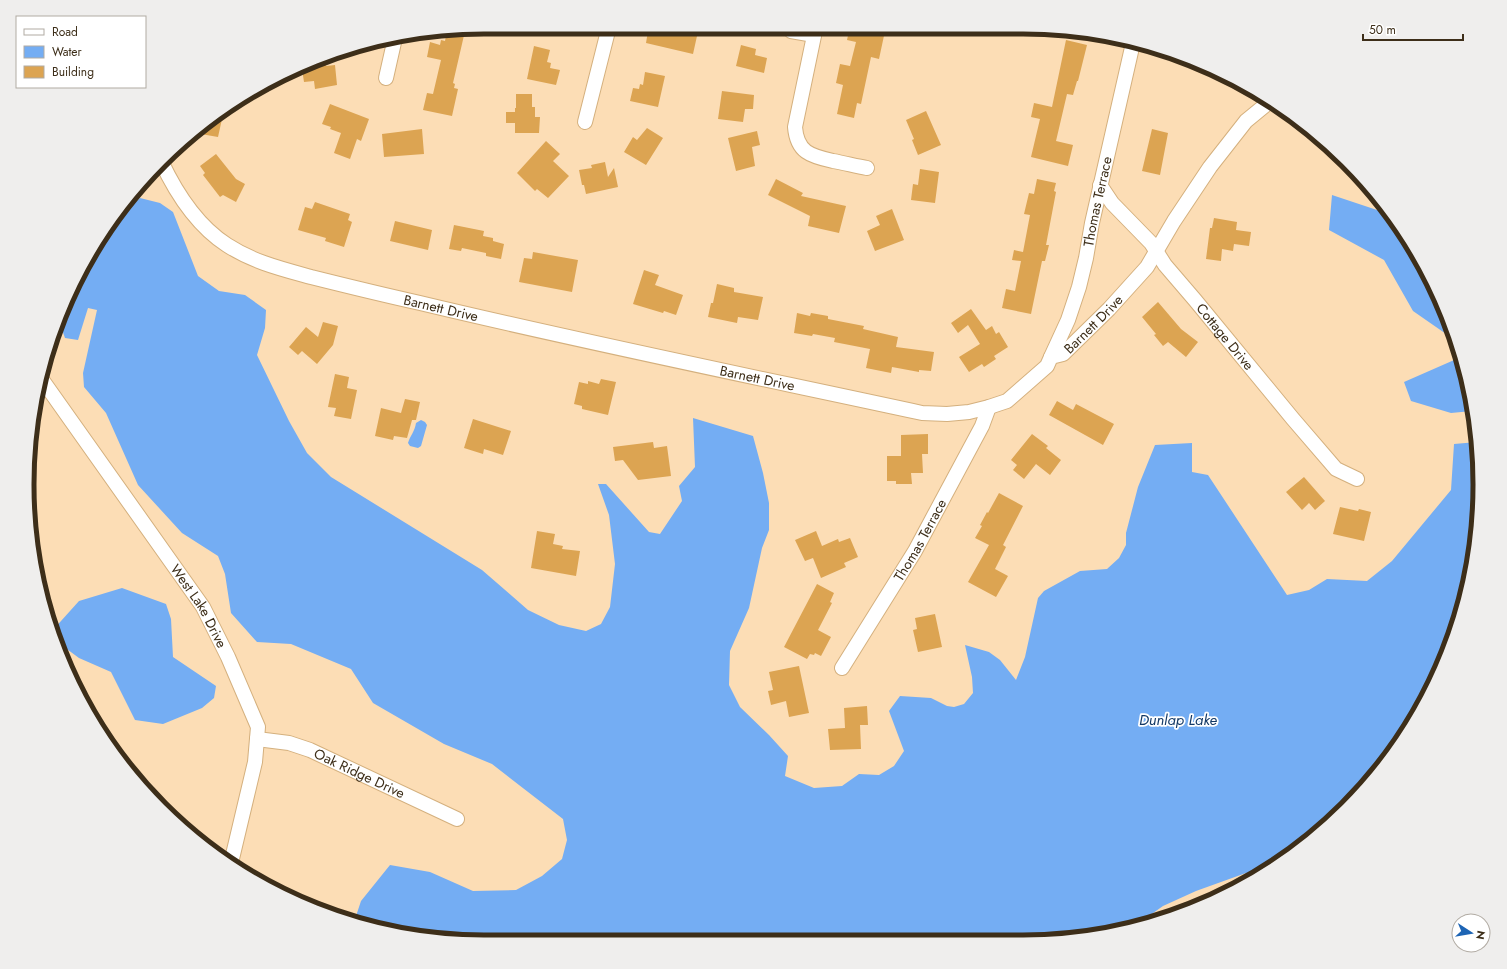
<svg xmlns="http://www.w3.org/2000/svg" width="1507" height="969" font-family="Jost,sans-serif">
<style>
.water{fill:#74adf3}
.building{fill:#dca452}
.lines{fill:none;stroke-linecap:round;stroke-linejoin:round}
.minor-casing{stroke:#d4b07e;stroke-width:16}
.minor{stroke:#fff;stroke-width:14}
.labels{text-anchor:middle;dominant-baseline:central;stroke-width:3.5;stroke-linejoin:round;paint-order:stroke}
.street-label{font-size:14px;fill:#3d2e19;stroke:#fff}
.water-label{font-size:15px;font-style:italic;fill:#133966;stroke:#fff}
.rim{fill:none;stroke:#3d2e19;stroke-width:5}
</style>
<rect width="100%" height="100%" fill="#fcddb5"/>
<path class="water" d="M1332,195L1389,214L1390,213L1433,282L1456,344L1449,336L1413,311L1384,260L1329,230Z
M140,198L160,203L173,212L198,276L219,291L245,295L266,310L265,328L257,355L289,421L307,453L331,477L482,570L528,610L559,625L586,631L601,624L610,607L615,564L609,515L598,484H606L649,532L660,534L682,501L679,486L695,467L693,418L753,436L763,473L769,503V530L762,548L749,608L730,651L729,685L740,707L769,735L788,756L785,776L814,788L842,786L859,774L879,775L894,766L904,751L889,711L900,696L931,698L947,706L954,707L964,704L973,693L972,677L965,645L989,652L1000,660L1016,680L1025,657L1038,598L1044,591L1080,571L1107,569L1119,558L1126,545V533L1138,487L1155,445L1192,443V472L1208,475L1287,595L1309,590L1327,579L1367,581L1392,561L1451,490L1454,444L1477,442L1479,454L1476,544L1456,631L1419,713L1367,786L1301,847L1261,872L1246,873L1196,891L1163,906L1139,923L1117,930L1052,941L425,938L355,919L361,901L390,865L430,872L473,891L516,890L542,876L562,859L567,840L563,819L492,764L444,744L373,703L351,669L291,644L257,642L231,613L225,574L218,556L182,533L138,485L106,413L84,387L83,373L97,310L88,308L78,340L65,338L59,321L88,256L120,209L123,212Z
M1461,357L1464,366L1472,411L1451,413L1411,401L1404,382Z
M421,420L425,422L427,425L421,446L418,448L410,446L408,443C410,436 415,431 416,423Z
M122,588L166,604L171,619L173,657L216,686L214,698L202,708L163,724L135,720L111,672L79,658L56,641L52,631L79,601Z"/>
<path class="building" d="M447,31H465L453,83L455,84L454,88L458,89L452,116L423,110L427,93L433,94L441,60L427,57L430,42L440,45L441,40L445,41Z
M648,31H675L697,36L693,54L646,43Z
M849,31H885L879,59L871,57L861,104L857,103L854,118L837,114L843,85L836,83L840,64L850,66L856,42L847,40Z
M1066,40L1087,45L1078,81H1077L1073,95L1067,94L1056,141L1073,145L1068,166L1031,157L1040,119L1031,117L1034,103L1052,107Z
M741,45L756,49L755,55L767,58L764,73L736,66Z
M534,46L550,50L547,62L551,63L550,68L560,70L556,85L527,79Z
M325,58L326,66L335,65L337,85L315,89L314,81L304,82L302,69Z
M645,72L665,76L658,107L630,101L633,88L639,89L640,84L643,85Z
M722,91L754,95L753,109H745L743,122L718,119Z
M516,94H532V107H535V117H540L539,133H515V123H506V112H515V108H516Z
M330,104L369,119L361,141L357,139L350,159L334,153L341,133L330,129L331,127L322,124Z
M224,110L218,137L195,133Z
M926,111L941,145L918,155L912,140L914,139L906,120Z
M647,128L663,138L646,165L624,152L633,137L637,140Z
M422,129L424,154L384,157L382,134Z
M1152,129L1168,133L1160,175L1142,171Z
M757,131L760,145L752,147L755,166L736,171L728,138Z
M546,141L560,154L553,161L569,176L548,198L537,189L535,191L517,173Z
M216,154L236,179L245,184L236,202L223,195L220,197L203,175L205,173L200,166Z
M605,162L608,177L614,168L618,187L586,194L584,185H582L579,170L592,168L591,165Z
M920,169L939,172L935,203L911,200L913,184L918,185Z
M776,179L803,193L801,196L846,206L839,233L808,226L810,216L768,195Z
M1037,179L1056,183L1054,191L1056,192L1046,245H1049L1045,261H1042L1031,314L1002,308L1006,289L1015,291L1021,261L1012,260L1014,250L1023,252L1030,215L1024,214L1029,193L1034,194Z
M315,202L350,214L348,220L352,222L344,247L325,241L326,238L298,230L305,207L312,209Z
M892,209L904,240L875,251L867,231L880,225L876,216Z
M1214,218L1237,222L1236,230L1251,232L1249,246L1234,244L1233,251L1222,249L1221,261L1206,259L1210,228H1212Z
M395,221L432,230L428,250L390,241Z
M454,225L484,231L483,236L493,238V241L504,244L501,259L486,256V253L462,248L461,251L449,249Z
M533,252L578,260L572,292L519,282L524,258L532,259Z
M644,270L659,275L655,285L683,295L676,315L664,311L663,313L633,304Z
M717,284L734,288V292L763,297L758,320L738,317L737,323L708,317L711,303H713Z
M1158,302L1181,329L1198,342L1186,357L1168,342L1163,346L1154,335L1156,334L1142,317Z
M971,309L986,330L992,326L996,334L999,332L1008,347L994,356L996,359L984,367L982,364L969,372L959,357L980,344L968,325L958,333L951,323Z
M797,313L810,316L811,313L828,316V319L864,326L863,329L898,337L896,347L934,352L931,371L919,370V372L892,367L891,373L866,368L870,349L834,342L835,338L813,334L812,336L794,333Z
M323,322L338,326L333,345L317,364L302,351L298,355L289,347L306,327L318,337Z
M335,374L349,377L347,388L357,390L351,419L334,416L336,408L328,407Z
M601,379L616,382L608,415L582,409V406L574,404L579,382L588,384V381L599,384Z
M405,399L420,402L416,420H412L407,438L394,436L393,440L375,436L381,408L401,413Z
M1057,401L1073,410L1076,404L1114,424L1103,445L1049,415Z
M473,419L511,431L503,455L484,449L483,454L464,448Z
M928,434V454H922L923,473H911L912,484H896V481H887V456H901V435Z
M1032,434L1048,446L1046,448L1061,460L1050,475L1036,464L1024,479L1013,470L1017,465L1011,460Z
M653,442L654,448L667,446L671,476L638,480L623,460L615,461L613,447Z
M1304,477L1325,501L1315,510L1309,503L1302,510L1286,492Z
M999,493L1023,506L1003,545L1006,547L995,569L1008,576L996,597L968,582L989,545L975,538L982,526L980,525L987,512L988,513Z
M1340,507L1358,511L1359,509L1371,512L1364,541L1333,534Z
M537,531L555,534L553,544L563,546L562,549L580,551L576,576L531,568Z
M816,531L822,546L838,539L839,542L850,538L858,557L844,563L846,567L821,578L813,558L805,561L795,540Z
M817,584L834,593L830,602L832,603L818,630L831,637L821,656L815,653L814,655L810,654L807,659L784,647Z
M935,614L942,647L918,652L913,630L917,629L915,618Z
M799,666L809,713L789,717L786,701L771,705L768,691L773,690L769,672Z
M867,706L868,725H860L861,749L830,750L828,729L845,728L844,708Z"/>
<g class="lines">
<defs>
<g id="minor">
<path d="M791,31L814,35"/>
<path d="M815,31L795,127C797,152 810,156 833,161C844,163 856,166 867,168"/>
<path d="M386,78L395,38"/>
<path d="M585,122L608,31"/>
<path id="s1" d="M161,161C176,193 196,225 227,245C253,262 282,269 311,277C347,286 384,295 420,303C587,343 755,377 922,413L947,414L969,412L989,407L1007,401L1047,366L1051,357L1063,354L1109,309L1147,267L1174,221L1210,167L1246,121L1268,103"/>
<path id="s2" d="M1100,185L1112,203L1151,243L1165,265L1195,300L1293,419L1336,469L1357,479"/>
<path id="s3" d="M1051,357L1068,320L1079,287L1086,258L1092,223L1133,43"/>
<path id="s4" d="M43,381L203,607L228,657L258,727L255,762L231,863"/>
<path id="s5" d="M842,668L915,551L982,426L989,407"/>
<path id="s6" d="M257,739L289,743L310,750L457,819"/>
</g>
</defs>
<use href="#minor" class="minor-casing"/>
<use href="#minor" class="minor"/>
</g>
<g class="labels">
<g class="street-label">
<text stroke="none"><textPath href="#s3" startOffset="163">Thomas Terrace</textPath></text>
<text stroke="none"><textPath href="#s1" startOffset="332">Barnett Drive</textPath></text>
<text stroke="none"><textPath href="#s1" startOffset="1029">Barnett Drive</textPath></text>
<text stroke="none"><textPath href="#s2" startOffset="197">Cottage Drive</textPath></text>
<text stroke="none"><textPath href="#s1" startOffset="656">Barnett Drive</textPath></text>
<text stroke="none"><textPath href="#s5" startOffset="150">Thomas Terrace</textPath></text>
<text stroke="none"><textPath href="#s4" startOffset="274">West Lake Drive</textPath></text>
<text stroke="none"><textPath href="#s6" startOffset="109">Oak Ridge Drive</textPath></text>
</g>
<g class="water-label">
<text x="1178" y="720">Dunlap Lake</text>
</g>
</g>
<path d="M0 0H1507V969H0ZM484 34H1023A450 450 0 0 1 1473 484V485A450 450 0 0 1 1023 935H484A450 450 0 0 1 34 485V484A450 450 0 0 1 484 34Z" fill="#efeeed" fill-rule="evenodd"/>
<path class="rim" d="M484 34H1023A450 450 0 0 1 1473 484V485A450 450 0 0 1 1023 935H484A450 450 0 0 1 34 485V484A450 450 0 0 1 484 34Z"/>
<rect x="16" y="16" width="130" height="72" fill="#ffffff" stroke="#b1aba3"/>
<rect x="24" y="29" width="20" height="6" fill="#ffffff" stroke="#b1aba3"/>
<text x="52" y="36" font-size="12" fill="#3d2e19">Road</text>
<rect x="24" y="46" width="20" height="12" fill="#74adf3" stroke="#b1aba3"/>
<text x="52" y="56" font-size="12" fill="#3d2e19">Water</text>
<rect x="24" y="66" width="20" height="12" fill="#dca452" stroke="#b1aba3"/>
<text x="52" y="76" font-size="12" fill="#3d2e19">Building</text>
<g transform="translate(1471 933) rotate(102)"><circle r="19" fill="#ffffff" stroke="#b1aba3"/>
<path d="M0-3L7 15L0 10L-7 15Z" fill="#1d64b4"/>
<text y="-6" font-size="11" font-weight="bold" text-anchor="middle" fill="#3d2e19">N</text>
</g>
<path d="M1363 34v6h100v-6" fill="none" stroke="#3d2e19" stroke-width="2"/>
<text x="1369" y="34" font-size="12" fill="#3d2e19" stroke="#ffffff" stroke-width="3" paint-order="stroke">50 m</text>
</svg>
